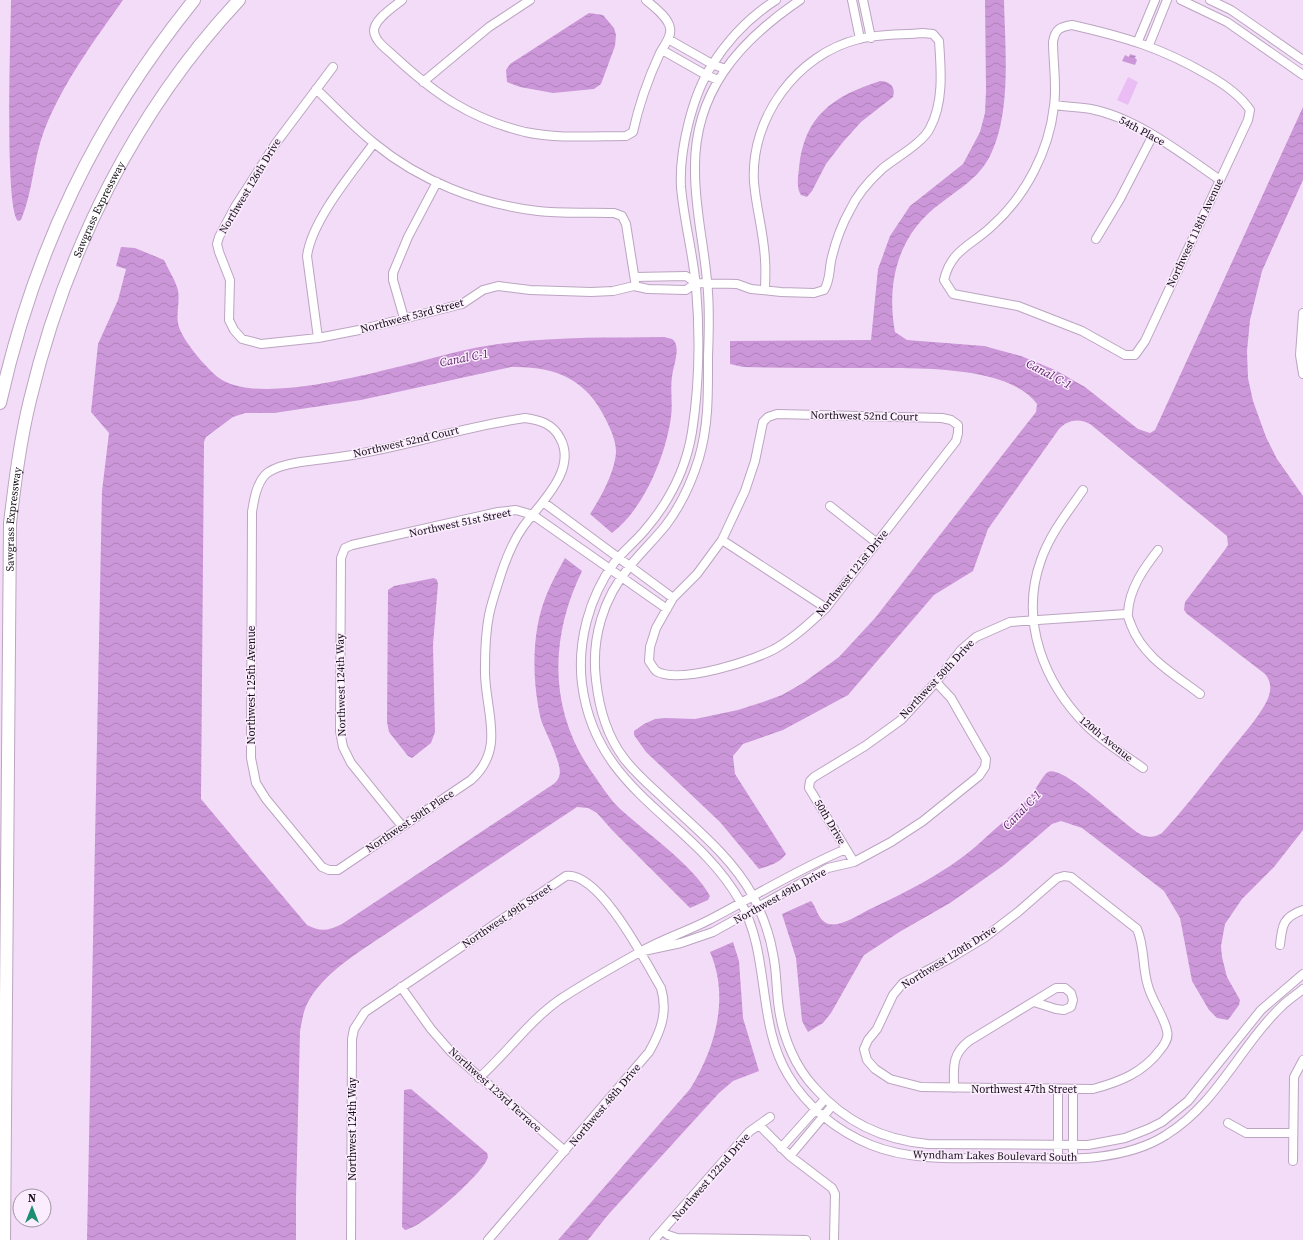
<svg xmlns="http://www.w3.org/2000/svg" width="1303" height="1240" font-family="'Source Serif 4',serif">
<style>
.garden{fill:#eabdf4}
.water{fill:url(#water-waves)}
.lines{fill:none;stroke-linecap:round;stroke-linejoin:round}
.minor-casing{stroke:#bba5c0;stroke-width:10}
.highway-casing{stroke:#bba5c0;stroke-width:14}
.minor{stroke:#fff;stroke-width:8}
.highway{stroke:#fff;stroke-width:12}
.labels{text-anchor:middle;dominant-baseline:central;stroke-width:3;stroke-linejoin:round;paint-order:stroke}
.street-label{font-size:11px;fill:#140d16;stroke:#fbedfe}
.water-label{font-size:12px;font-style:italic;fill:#571764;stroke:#fbedfe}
</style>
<defs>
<pattern id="water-waves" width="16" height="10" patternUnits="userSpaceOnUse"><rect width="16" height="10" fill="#cc97d8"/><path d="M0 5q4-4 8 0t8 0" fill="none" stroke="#ae81b9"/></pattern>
</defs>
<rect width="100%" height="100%" fill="#f3dcf8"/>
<path class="garden" d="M1128,77L1138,82L1128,105L1117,100Z"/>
<path class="water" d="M11,0H123C94,41 62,84 44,131C33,160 33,192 21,220L18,221C4,208 11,30 11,0Z
M985,0H1004C1005,49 1012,114 989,158C977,179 959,189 941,203C898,234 886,282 895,332L907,340L984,346L1021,356L1055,370L1085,387L1138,429L1150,433L1155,430L1303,107V180L1262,271L1250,320L1247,351L1248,378L1253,401L1266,437L1277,459L1303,496V830L1274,867L1242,899L1225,924L1221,946L1222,957L1227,977L1240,1000L1239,1005L1228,1020L1217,1018L1209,1010L1192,981L1180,918L1164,891L1082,828L1061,821L1052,824L1004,865L950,903L901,931L864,955L831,1013L823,1023L808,1032L802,1021L796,958L782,914L811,901C818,909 817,920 829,924C841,927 858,915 868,910C909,891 951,870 984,839C998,826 1020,809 1032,794C1037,788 1042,776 1048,772C1064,764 1125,827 1142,835C1149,838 1156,837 1162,833C1186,807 1207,779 1229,752C1240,738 1268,708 1270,691C1271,684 1269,679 1265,674L1187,614L1184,610L1185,602L1224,551L1228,545L1227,536L1090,424C1078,418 1068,420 1059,429L988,529L973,571L934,595L848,695L783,730L743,744L733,756L735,774L786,854C780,863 769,866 759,869L720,822L646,752L634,735V731L644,724L655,719L665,718L695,719L738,710L763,702L782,695L803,683L839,657L875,618L1036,412L1037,404C1007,362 900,369 853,368C816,368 779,368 743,367L730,364V341L871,340L878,269L890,236L910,206L963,164L980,132L985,113L986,90Z
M589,13L603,15L614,28L616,35L615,46L601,84L594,89L553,93L520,87L507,82L506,70L510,64Z
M1130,54L1136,56L1135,58L1137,60L1135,65L1122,61L1125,55L1129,57Z
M880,81C890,81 896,87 893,97L861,122L843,142L826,164L812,191L807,197L801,195C796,188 798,177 799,168C804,116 833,96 880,81Z
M121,247L135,248L164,260C168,269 174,278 177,287C181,298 176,312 178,323C180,338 206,368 219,378C266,412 423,357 480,347C541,336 603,338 664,337L672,339C682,346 673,366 672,377C670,390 673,403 671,417C666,455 644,509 612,533L590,514C600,499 615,472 616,452C616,441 611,430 606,420C587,379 555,366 511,367L361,400L274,413H245L233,417L206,437L204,442L201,799L307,925C320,932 328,931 342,924L546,789C550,786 557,783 559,777C564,766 545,732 541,720C532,682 531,633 546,596C551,583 558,571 565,558L582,571C548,641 549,715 596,778C602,787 609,797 616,805C643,831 693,864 710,896L708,900L690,908L612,830L597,813L588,808L577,807L366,947C343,963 320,979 307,1004C303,1012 302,1022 300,1031L296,1198V1240H87L102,491L109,433L91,412L98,344L118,300L126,269L116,266Z
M434,578L437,580L438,584L433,645L435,732L431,743L412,758L408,756L389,732L387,722L388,590L394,586Z
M733,942L739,961L743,1018L759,1071L733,1081L719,1093L607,1216L588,1240H558L690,1089C715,1049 730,998 710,952Z
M411,1089L487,1153L488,1157C484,1173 422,1228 405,1230L402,1227L404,1090Z"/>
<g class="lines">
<defs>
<path id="minor" d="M402,0C394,7 374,19 374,31C375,42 388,50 395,57C435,94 471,119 525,132C558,139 593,136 626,136L633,132C639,104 648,79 660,53C664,45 672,37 670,28C668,17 654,7 646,0
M776,0C751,16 728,40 712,65C692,96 679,151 681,187C684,221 693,253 696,287C700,333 699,387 692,432C686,469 669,502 645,530C635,542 623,551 614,563C589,597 577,643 582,684C596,794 692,817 740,901C771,955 756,1022 788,1075C807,1107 837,1131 871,1145C916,1163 967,1157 1015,1158C1042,1158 1071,1160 1097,1157C1122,1154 1146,1148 1166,1135C1217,1104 1240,1046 1282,1006C1288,1000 1296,995 1303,989
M800,0C738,42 693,93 695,172C695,209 704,245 707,281C710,306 709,331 708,356C708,391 709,424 699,458C692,481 681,505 666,525C655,539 641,552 630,566C603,598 591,639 596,680C599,708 606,734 623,757C633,771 648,784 661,796C694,827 731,856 753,896C762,914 770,935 773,954C777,972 776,990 779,1009C783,1037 795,1067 815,1088C845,1122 883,1140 928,1144L1088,1145L1125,1138L1148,1129L1162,1122L1188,1101L1261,1010L1303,974
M852,0L860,39
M863,0L871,38
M1181,0L1227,22L1303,75
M1210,0L1231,10L1303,60
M1072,25C1125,37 1162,48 1208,75C1224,84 1240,95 1250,110L1248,120L1145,341L1135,355H1125L1082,331L1018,306L953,294L944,280C951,249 973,245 993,225C1026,195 1049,151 1054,106C1057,85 1053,62 1053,42C1055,29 1060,27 1072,25Z
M668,39L712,64L725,69
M1138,41L1155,0
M1149,45L1167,0
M662,50L706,75L718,80
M333,67L276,143L235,207L219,237L217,244L219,252L230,280L229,320L234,330L242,339L261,344L318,338L359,330L462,304L483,290L498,286L530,290L591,292L613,291L634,286L648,289L686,290L696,283
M423,82L489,27L530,0
M316,89C335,107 354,127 374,143C420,181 479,204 538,211C563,214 589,212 614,213L622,216L626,224L635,281
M1055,105C1067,107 1079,107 1091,109C1137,118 1182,154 1220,180
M1096,239L1120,199L1153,135
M635,277L686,276L696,283L737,284L751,289L781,292L814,293L824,290C830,281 829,272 831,261C835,243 841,226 850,210C857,195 870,180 882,169C895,158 923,143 930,128C944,102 941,69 939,41L933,34L923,33C902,35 879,34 859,39C797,54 750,118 754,182C756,208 764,234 765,260C766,270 765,280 765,290
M1303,313L1300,355L1303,374
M404,318L393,280V273L408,237L437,182
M318,338L307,256C312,220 352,173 374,143
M777,414L942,418L951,420L958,425V433L956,441L826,608C811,622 796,636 778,647C757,660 679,685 656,671C654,669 651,664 649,661L650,647L656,628L673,598L697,574L722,540L745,491L755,461L763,422L768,417Z
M525,418C540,420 553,424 560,438C578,470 540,503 523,527C513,541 506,559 501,574C497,587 492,601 489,615C486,631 485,649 485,666C483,708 508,747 471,780L338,870H329L322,867L266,799L256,783L251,758L252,512C254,500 256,485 265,475C278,462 314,461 332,458C397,450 460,427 525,418Z
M1083,490C1067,513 1050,534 1041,560C1019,621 1044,683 1087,726C1103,742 1125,755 1143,768
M543,502L673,598
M830,506L877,543
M722,540L826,608
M1158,550C1144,568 1129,589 1128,613C1127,617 1130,621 1131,625C1143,657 1174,674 1200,694
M402,826L351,763L343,747L340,731L341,558L345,548L352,545L498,512L516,510L533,515L667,609
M854,862L809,788L810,781L814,777L865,746L901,720L936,682L961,650L976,637L1010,622L1127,614
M1064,876L1071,877L1137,929C1145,947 1142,967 1148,986C1152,1001 1164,1016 1167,1031C1169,1038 1165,1044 1160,1050C1143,1073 1119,1082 1093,1089L921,1087L890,1079L875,1069L867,1060L864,1049L868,1040L877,1029L893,995L903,983L949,959L984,938L1018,912L1057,878Z
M1280,945C1282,925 1283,917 1303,910
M639,952L681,943L713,932L828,868L854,862L891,842L923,821L979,776L985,767L986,759L951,698L936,682
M401,987L431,1029L451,1052L565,1151
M479,1078C507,1053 528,1022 559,1000C585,983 613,967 640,952C662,939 686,932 709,920C755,896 798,869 846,849
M954,1088C954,1068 951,1055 969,1041L1056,988H1065L1071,993L1073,1000L1071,1007L1064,1010L1056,1009L1034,1002
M1058,1089V1158
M1228,1123L1246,1133H1293
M759,1125L790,1156L832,1188L835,1194L834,1240
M781,1148L825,1099
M790,1156L832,1106
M1073,1158V1089
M1293,1161L1294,1077L1303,1060
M663,1231L668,1235L677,1238L806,1240
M351,1240L352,1039L354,1029L365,1012L566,876C600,872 645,961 661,988C668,1012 661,1031 649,1052L488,1240
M654,1240L749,1132L770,1117"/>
<g id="highway">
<path d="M0,403C34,250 96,122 194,0"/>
<path id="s1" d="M4,1240L10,523C15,482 20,441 30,400C65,253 135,111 239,0"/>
</g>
</defs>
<use href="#minor" class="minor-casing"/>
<use href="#highway" class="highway-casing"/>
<use href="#minor" class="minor"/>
<use href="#highway" class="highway"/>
</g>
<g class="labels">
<g class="street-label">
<text transform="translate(1142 131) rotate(28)">54th Place</text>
<text transform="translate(250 186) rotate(-59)">Northwest 126th Drive</text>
<text stroke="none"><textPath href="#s1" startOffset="1045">Sawgrass Expressway</textPath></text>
<text transform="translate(1195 233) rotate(-65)">Northwest 118th Avenue</text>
<text transform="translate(412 316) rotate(-15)">Northwest 53rd Street</text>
<text transform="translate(864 416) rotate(1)">Northwest 52nd Court</text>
<text transform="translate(406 442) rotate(-13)">Northwest 52nd Court</text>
<text stroke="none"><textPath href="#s1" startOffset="721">Sawgrass Expressway</textPath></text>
<text transform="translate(460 523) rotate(-12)">Northwest 51st Street</text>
<text transform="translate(852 573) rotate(-51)">Northwest 121st Drive</text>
<text transform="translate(937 679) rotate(-47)">Northwest 50th Drive</text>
<text transform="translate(251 685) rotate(-90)">Northwest 125th Avenue</text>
<text transform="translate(341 685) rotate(-91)">Northwest 124th Way</text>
<text transform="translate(1106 739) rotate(39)">120th Avenue</text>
<text transform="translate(410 821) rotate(-34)">Northwest 50th Place</text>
<text transform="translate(830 822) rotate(59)">50th Drive</text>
<text transform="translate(780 896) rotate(-29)">Northwest 49th Drive</text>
<text transform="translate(507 916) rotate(-34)">Northwest 49th Street</text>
<text transform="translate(949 957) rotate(-32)">Northwest 120th Drive</text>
<text x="1024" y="1089">Northwest 47th Street</text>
<text transform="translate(495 1090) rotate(42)">Northwest 123rd Terrace</text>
<text transform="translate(605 1105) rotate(-50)">Northwest 48th Drive</text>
<text transform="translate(352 1129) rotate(-90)">Northwest 124th Way</text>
<text transform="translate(995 1156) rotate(1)">Wyndham Lakes Boulevard South</text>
<text transform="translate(711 1177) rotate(-49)">Northwest 122nd Drive</text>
</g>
<g class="water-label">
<text transform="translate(464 358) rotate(-11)">Canal C-1</text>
<text transform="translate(1049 374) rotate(28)">Canal C-1</text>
<text transform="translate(1022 810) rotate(-46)">Canal C-1</text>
</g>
</g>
<g transform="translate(32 1208)"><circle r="19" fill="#fbedfe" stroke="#9f93a1"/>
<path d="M0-3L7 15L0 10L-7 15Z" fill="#1c8f71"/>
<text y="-6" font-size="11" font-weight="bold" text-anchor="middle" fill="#140d16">N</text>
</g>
</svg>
